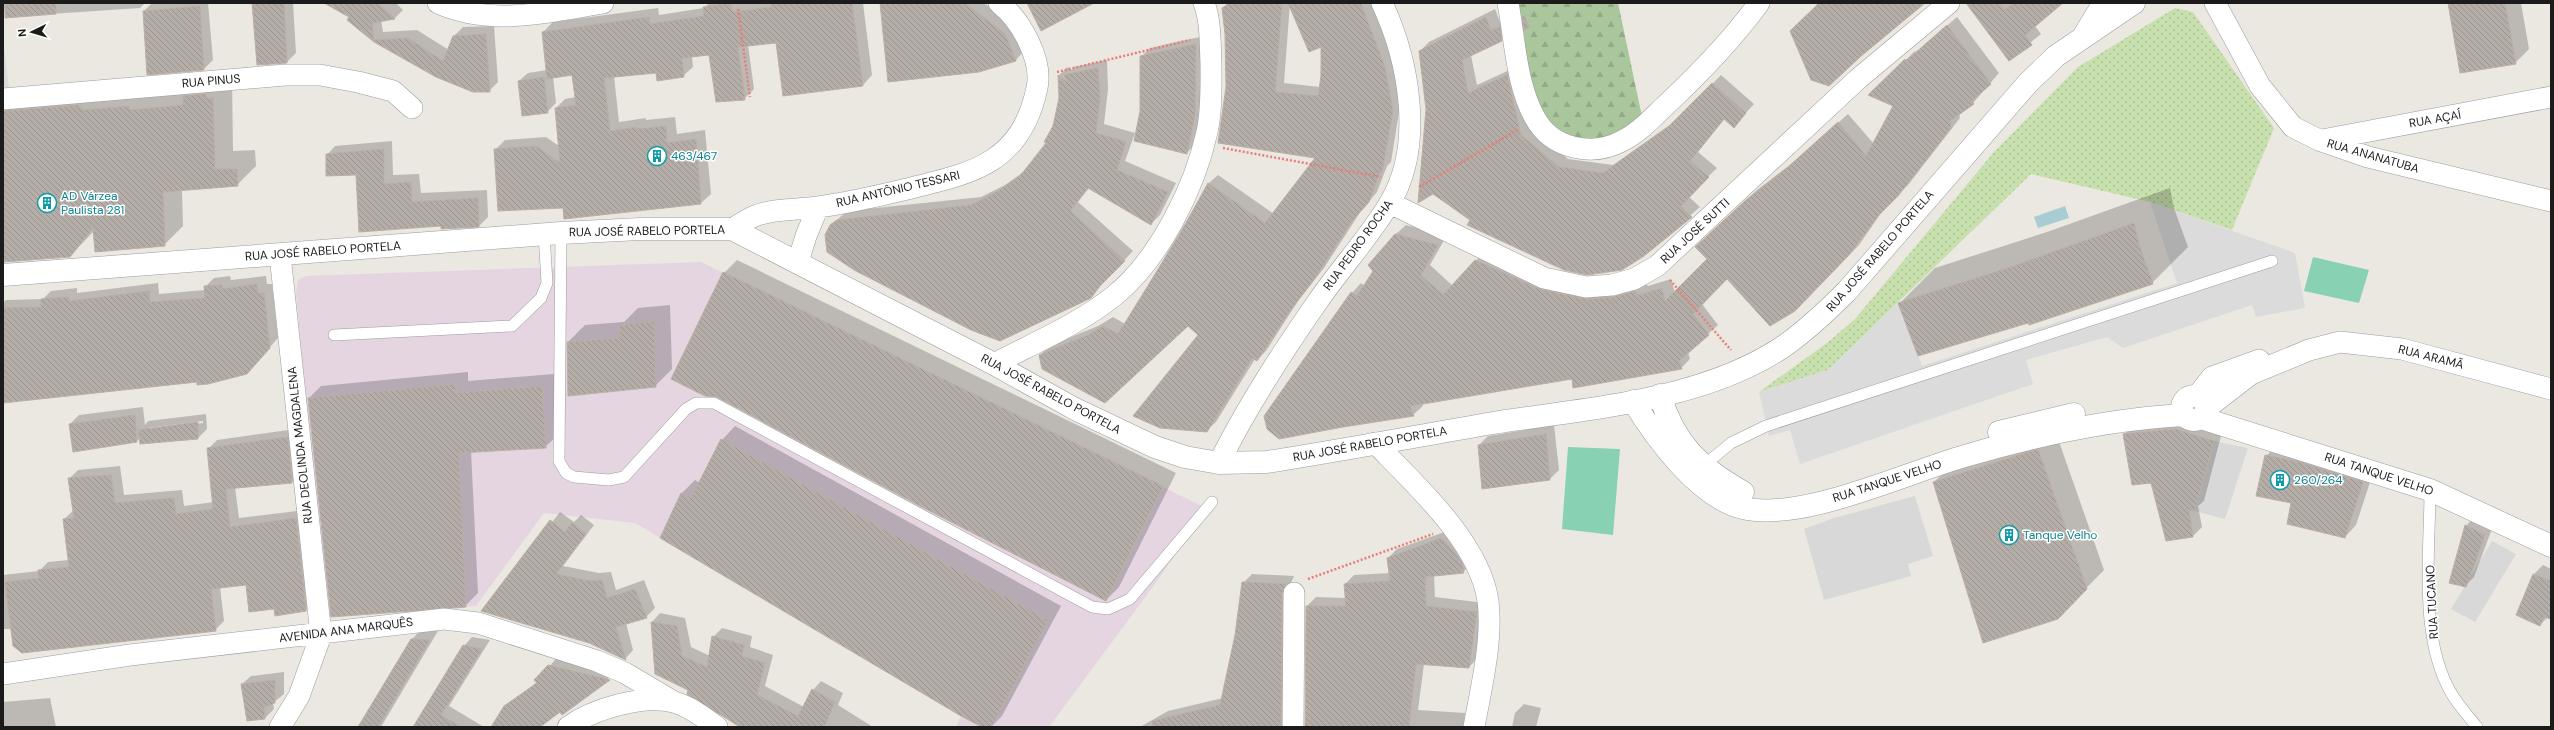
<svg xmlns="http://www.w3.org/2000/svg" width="2554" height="730" font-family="'DM Sans',sans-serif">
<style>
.residential{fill:#d9d8d8}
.industrial{fill:#e4d5e1}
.grass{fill:url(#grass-dots)}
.forest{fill:url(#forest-firs)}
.pitch{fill:#89d1b3}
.parking{fill:#dbdbdb}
.water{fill:#a7ccd4}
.shadow{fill:#0003;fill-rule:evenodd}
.building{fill:url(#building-back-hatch);stroke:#bbafa6}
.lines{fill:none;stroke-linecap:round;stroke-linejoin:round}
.service-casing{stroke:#9c9c9c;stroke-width:12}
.minor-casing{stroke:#9c9c9c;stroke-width:22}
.tertiary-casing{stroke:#9c9c9c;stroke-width:23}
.path{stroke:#e77e77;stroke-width:2.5;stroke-dasharray:2 2;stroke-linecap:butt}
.service{stroke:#fff;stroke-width:11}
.minor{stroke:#fff;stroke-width:21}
.tertiary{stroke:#fff;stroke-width:22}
.labels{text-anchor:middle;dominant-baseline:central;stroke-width:3;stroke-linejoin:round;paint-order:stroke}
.street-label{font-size:12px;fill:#1b1b1b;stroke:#fff}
.culture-label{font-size:12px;fill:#0d838f;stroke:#fff;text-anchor:start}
</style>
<defs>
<pattern id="grass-dots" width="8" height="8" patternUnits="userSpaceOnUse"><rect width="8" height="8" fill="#c8e0ad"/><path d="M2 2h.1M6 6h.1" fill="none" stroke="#abc094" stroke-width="1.8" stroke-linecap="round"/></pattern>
<pattern id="forest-firs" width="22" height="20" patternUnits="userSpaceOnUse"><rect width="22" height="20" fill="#aac69c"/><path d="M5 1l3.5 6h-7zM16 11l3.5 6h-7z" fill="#92aa86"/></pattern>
<pattern id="building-back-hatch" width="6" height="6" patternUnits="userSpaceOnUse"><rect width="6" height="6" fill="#b4ada8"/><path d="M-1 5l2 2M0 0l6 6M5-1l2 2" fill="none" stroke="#9a9490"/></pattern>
</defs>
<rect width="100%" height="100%" fill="#ebe8e2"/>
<path class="residential" d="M2214,441L2248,448L2225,519L2195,511Z
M1915,496L1933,556L1908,564L1911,576L1824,600L1804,529L1834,518Z
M2492,541L2516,554L2475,622L2451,609Z"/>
<path class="industrial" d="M701,262L1204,507L1188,537L1152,588L1049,727H956L961,716L635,523L544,513L476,606L326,617L296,293L298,280L306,276Z"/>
<path class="grass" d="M2175,8L2193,12L2274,128L2232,230L2150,202L2031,174L1828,370L1759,392L1827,343L1855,319L1994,152L2078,67Z"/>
<path class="forest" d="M1506,3H1618L1644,126L1604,148L1545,132Z"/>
<path class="pitch" d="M2313,257L2369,270L2359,303L2304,291Z
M1568,447L1620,449L1613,535L1562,529Z"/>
<path class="parking" d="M3,38L9,89H3Z
M2150,202L2295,253L2305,308L2256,317L2252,305L2123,348L2107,337L2026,360L2033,384L1800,464L1790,430L1769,436L1759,392L1828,370L1898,303L1922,366L2177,283Z"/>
<path class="water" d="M2065,206L2069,218L2038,228L2034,217Z"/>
<path class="shadow" d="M3,3H145L140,8L6,17Z
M152,3H208L213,60L204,69L144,11Z
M253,3H293L296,53L287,62Z
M326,3H396L403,10L395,18L381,20L383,32L417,30L449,50L454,36L463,27L494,26L498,82L489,91L375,41L348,20L350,16Z
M709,3H863L872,75L863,85L777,42L748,45L754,89L744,99L710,54L692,56L693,67L683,76L657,72L614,76L619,122L646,118V120L675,117L677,134L705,130L711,194L701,203L565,218L564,207L495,150L505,140L546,137L559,146L556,108L565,99L576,97L572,74L553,77L556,103L547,112L519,81L528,73L547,70L543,32L553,22L658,8L659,15L704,8Z
M881,3H984L1012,24L1024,51L1016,60L979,71Z
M1228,3H1290L1284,83L1320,87L1322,46L1290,3H1373L1393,57L1401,100L1391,162L1387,166L1377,192L1361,211L1324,268L1298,301L1266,351L1257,360L1255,359L1216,422L1206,431L1200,335L1188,324L1040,355L1049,346L1098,326L1113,317L1125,324L1209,183L1218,175L1274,214L1317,157L1227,87L1226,34L1223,8Z
M1971,3H2062L2035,26L2041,34L2009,60Z
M2449,3H2521L2529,49L2515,63Z
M1495,9L1500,22L1508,19L1510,31L1501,40L1471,55L1477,85L1516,67L1529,126L1568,159L1613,165L1678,119L1721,75L1754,104L1734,126L1725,118L1698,152L1717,168L1688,196L1700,207L1643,255L1472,220L1427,109L1420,51L1429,42Z
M1957,17L1999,73L1973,103L1959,113L1960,118L1908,185L1886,206L1859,245L1795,310L1727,278L1702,304L1718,325L1688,352L1690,359L1681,368L1573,378L1422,403L1423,406L1413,415L1342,426L1352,293L1361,283L1365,286L1396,234L1406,225L1447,235L1430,265L1453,286L1485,251L1549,280L1644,282L1648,286L1671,279L1675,293L1708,259L1705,238L1757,190L1799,158L1848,114L1874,144L1895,105L1870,94L1915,51L1916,53Z
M1204,36V105L1195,144L1187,153L1141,112V57L1150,48Z
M1107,60L1108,89L1104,124L1135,133L1125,161L1176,183L1160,215L1151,224L1089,188L1078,202L1133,251L1090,297L1081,303L1000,340L830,226L847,211L981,197L1005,185L1026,170L1048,143L1060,98L1059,75L1068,67L1071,70L1074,67Z
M232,79L233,151L255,150L256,166L237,185L182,190L183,226L164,245L94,231L70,256L3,261V90Z
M392,141L393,175L419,174L421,193L487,190L488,217L479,226L442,225L327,155L335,146Z
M2170,188L2174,208L2188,247L2152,283L2029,322L1899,304L1935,268L2047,232Z
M737,260L1176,473L1119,587L1106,600L724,273Z
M230,276L231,280L266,276L267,284H272L278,338L255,364L198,381L3,402V303L6,300L43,299L51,291L77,288V293L158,283L159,294L205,290V287L214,278Z
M670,305L672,369L655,386L568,342L585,325L624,322L638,308Z
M468,372V381L554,374L558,435L545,447L471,451L478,593L465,606L309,398L321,386Z
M143,407L145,425L148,421L206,414L207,429L198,438H140L137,441L70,424L79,415ZM203,421V423L148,430V428Z
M2184,421L2222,432L2204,501L2198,506L2202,527L2193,536L2167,540L2152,481L2124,434L2133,425Z
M1554,425L1559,470L1550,479L1483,488L1479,445L1488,436Z
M735,426L1061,606L1002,716L991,727H984L661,537L682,493L695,480L700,483L722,440Z
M296,429L301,473L292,482L235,487L239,518L305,510L315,601L306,610L274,607L247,584L220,587L224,621L215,630L3,629V575L39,571L48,562L69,560L64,519L74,510L69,479L78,470L120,466L124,495L182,490L184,506L214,502L208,449L217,440Z
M2056,433L2104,570L2057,618L1934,482L1951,465Z
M2278,444L2374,470L2356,525L2345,537L2293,502L2266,456Z
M560,512L574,522L581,515L594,525L563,566L599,573L611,572L616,590L644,580L655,608L646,617L626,623L633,650L625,659L590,642L483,611Z
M2474,517L2493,526L2474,577L2465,586L2466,526Z
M1450,530L1472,563L1463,572L1434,575L1435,597L1485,603L1478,658L1469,667L1424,664L1418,710L1465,713L1464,727H1306L1307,606L1316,597L1346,598L1345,584L1354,575L1390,573L1388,558L1397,549Z
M2543,565L2551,569V618L2548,617L2540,625L2517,614L2534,574Z
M1252,574L1294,576L1291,583L1290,718L1295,727H1140L1168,711L1223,698L1236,635L1243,583Z
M660,613L685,618L691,647L710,656L713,637L722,628L752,636L750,647L773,655L765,686L804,707L813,690L821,681L843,693L838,705L873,727H742L689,689L652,622Z
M421,630L438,631L381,727H359L412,639Z
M472,637L490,640L449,706L484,727H414L464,646Z
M558,656L618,671L562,714L560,711L539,727H492L505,707L537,682Z
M284,672V694L273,703L274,709L265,718L242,684L251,676Z
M50,698L56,727H3V702Z
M1524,704L1541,708L1536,727H1512L1515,713Z"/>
<path class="building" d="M5,3H56V14L5,18Z
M252,3H284L287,63L257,65Z
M324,3H378L395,19L372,23L374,40L408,38L443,61L453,36L486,34L490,92H473L436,77L374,42L347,20L349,17Z
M730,3L733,12L771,7V3H852L863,86L783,96L776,43L738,47L745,100L716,102L709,55L682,58L684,77L657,81L656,73L604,78L610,131L637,127V129L666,126L667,143L696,139L701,204L564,219L563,208L498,211L494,149L536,146L560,163L555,108L576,105L572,75L547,79L542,32L649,17L650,24L704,16L703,7Z
M880,3H965L1005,34L1016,61L979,72L888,82Z
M1027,3H1094L1041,31Z
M1230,3H1282L1275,92L1318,96L1321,76V47L1309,52L1288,3H1361L1385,67L1393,111L1382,172H1380L1369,202L1352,221L1315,278L1290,311L1257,361L1252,358L1207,432L1160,428L1133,416L1198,335L1188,326L1105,403L1042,369L1039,355L1088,335L1103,326L1118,334L1180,234L1208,183L1265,223L1315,158L1218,143L1226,87L1225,34L1222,8Z
M1819,3H1925L1860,57L1829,86L1811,80L1790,31Z
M1966,3H2000L2005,10L2013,3H2063L2025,35L2032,45L2009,61Z
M2448,3H2505L2516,64L2460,73Z
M200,6L204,70L147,75L143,11Z
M1524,16L1530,27L1524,30L1522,17Z
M1486,17L1491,30L1500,27L1502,41L1462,60L1468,93L1507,75L1521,135L1559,167L1603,173L1668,127L1712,83L1746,113L1734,128L1724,119L1690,161L1709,177L1681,206L1692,217L1644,256L1622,270L1587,275L1564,270L1467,225L1470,220L1433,194L1418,203L1426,109L1419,51Z
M1947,25L1991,84L1972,101L1974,104L1950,121L1951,128L1898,196L1878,216L1849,255L1795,311L1770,326L1727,279L1693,314L1709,335L1679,361L1682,369L1573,388L1572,379L1435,402L1410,406L1414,416L1343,427L1279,439L1267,429L1264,416L1351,292L1357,296L1373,271L1368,265L1395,234L1438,245L1421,275L1443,295L1475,260L1539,289L1562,294L1587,299L1613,297L1635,291L1639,295L1662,288L1665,301L1707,259L1695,247L1746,200L1788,167L1838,122L1866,156L1893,106L1868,95L1905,59L1906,61Z
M1196,44L1195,115L1187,154L1134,141L1140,111V56Z
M1098,68L1100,99L1096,133L1126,142L1117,170L1168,192L1151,225L1088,188L1070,211L1125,261L1100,286L1091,298L1000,341L971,330L854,270L827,252L825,235L830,225L837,220L971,205L995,193L1020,176L1046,143L1044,142L1053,126L1059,98L1058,75L1068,83L1064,75Z
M544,77L548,113L522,116L518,81Z
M206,94V98H213L215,169H237L238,186L163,192L165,246L95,252L93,228L70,257L3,262V111L78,105L84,110L129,106L130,110L183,105V96Z
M384,149V184L411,182L412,202L478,198L479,227L441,229V226L359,232L356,175L326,176V154Z
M2134,223L2139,244L2153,284L2029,325L2028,323L1918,356L1898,303L2011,267Z
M723,272L1163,486L1106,601L918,505L717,397L705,396L671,379Z
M257,284L258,293H264L270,348L247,374L208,384L197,385V382L3,403V308L41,307V299L69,297V301L149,291L150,302L205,298L204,286L222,285V289Z
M654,321L656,387L568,396L567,342L619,338L620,325Z
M456,384V393L542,386L546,448L459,453L466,607L331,617L308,398Z
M135,415L137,442L73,452L69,424Z
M198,422V439L140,444L138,430Z
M2175,429L2214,441L2195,511L2189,510L2193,537L2166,541L2151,483L2132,485L2123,434Z
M1546,434L1550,480L1482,489L1478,445Z
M288,437L292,483L226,489L230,527L296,518L306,611L275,616L274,609L249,612L246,585L211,589L216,631L22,653L13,646L5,582L39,578L38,570L69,567L63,519L74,518L68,478L111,475L115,503L174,498L176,514L213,509L207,448Z
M721,439L1048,620L991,727H982L961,716L660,538L681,493L691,498Z
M2038,449L2087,589L2058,619L1983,643L1933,482Z
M2265,455L2300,462L2363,482L2345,538L2287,524L2291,503L2256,496Z
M550,520L565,532L572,523L586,534L556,574L590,581L602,580L607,598L635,589L647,618L616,627L626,660L589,643L481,611Z
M2465,525L2485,535L2466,587L2449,583Z
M1441,538L1453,550L1462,563L1464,573L1425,577L1426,606L1477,612L1469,668L1416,664L1409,727H1305L1306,606H1346L1344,584L1390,581L1387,558Z
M2533,574L2551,581V619L2544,617L2540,626L2516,615Z
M1242,582L1286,584L1282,593L1281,727H1153L1152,721L1220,705L1235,635Z
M651,622L677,626L682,656L707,667L712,636L744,645L742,656L765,663L757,695L798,716L812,689L835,702L824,727H740L724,717L687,694L688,690L655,674Z
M411,639L430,640L378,727H358Z
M463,645L482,649L441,715L461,727H413Z
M548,665L610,680L562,715L560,712L540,727H491L504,706L537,683L534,680Z
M275,680V703L264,707L265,719L247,721L241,684Z"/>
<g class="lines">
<defs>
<path id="service" d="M561,233L559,461L566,473L574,477L609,480L624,477L686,409L696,403H714L1092,607L1108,609L1130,599L1212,502
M334,335L512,326L541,298L547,283L544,234
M1702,467L1731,443L1766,426L2272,261
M2430,490C2430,553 2418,640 2453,696C2460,707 2469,717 2477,727"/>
<path id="minor" d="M438,3C491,27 548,12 603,3
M1508,3C1515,40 1516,84 1535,118C1552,149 1592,157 1622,141C1639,133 1653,117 1667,104C1700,73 1732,40 1759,3
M2215,3L2260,86L2293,127L2319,140L2368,157L2551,201
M2083,36L2103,3
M3,99L285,75H320L358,82L393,91L412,108
M2322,140L2551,97
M1390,203L1544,278L1586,287L1612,285L1634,279L1657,266L1859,78L1949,3
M732,229C739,225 747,219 755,216C774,208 798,210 818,207C848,203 878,196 907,189C974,173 1021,163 1037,88C1043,60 1021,20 999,3
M280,255L321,635L299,696L280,727
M798,262L806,236L818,207
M994,364C1034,343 1079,324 1114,296C1159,260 1195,187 1207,132C1212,110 1211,85 1211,63C1210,44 1211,21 1204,3
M2197,396L2212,377L2259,360
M2207,408L2251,374L2309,350L2340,342L2402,349L2551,389
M1375,443C1415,484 1480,543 1488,601C1493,639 1481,689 1474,727
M1219,463C1247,406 1281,354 1318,301C1340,269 1370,236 1389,204C1425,146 1409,61 1382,3
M3,674L130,655L444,619L478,623L597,661L625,673L674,702
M568,727C593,709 643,694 674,702C689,706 705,718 717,727
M1293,727L1294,593"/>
<path id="tertiary" d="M3,275L561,233L640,229H732L994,364L1075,409L1155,447L1185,457L1219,463L1267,462C1343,450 1418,436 1493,423C1588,408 1706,401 1787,344C1809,328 1828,310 1847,291L2028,83L2056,56L2134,3
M1660,395C1674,443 1700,468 1743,492
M2182 408a12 12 0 1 1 24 0a12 12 0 1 1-24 0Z
M1633,401C1655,437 1699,498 1743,508C1802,522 1905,473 1965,456C2036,435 2110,419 2184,415
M2201,418L2430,490L2551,546
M1999,432L2074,414"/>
</defs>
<use href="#service" class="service-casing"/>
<use href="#minor" class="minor-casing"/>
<use href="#tertiary" class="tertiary-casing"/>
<path class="path" d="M738,9L750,97
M1057,72L1190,40
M1223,148L1381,177
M1419,187L1519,129
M1670,280L1731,350
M1308,579L1433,534"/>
<use href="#service" class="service"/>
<use href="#minor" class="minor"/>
<use href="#tertiary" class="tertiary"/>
</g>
<defs>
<symbol id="building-ring" viewBox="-11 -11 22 22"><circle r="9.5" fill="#fff" stroke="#0f9aa8" stroke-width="1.5"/><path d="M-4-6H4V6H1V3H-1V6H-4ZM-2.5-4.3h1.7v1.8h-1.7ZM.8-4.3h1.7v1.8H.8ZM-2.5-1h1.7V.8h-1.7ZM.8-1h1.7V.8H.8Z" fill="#0f9aa8"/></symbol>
</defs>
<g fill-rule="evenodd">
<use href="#building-ring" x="646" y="145" width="22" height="22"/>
<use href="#building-ring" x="36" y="192" width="22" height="22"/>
<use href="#building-ring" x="2269" y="469" width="22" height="22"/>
<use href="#building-ring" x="1998" y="524" width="22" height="22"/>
</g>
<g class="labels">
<g class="street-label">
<text transform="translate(211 81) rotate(-5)">RUA PINUS</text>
<text transform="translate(2435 119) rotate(-10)">RUA AÇAÍ</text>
<text transform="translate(2373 156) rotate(16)">RUA ANANATUBA</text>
<text transform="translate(898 189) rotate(-13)">RUA ANTÔNIO TESSARI</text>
<text transform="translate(647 231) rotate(-1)">RUA JOSÉ RABELO PORTELA</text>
<text transform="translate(1695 231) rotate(-43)">RUA JOSÉ SUTTI</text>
<text transform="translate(1358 245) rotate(-54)">RUA PEDRO ROCHA</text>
<text transform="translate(323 251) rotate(-4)">RUA JOSÉ RABELO PORTELA</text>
<text transform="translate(1880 251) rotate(-49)">RUA JOSÉ RABELO PORTELA</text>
<text transform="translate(2431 357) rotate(14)">RUA ARAMÃ</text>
<text transform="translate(1051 394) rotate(28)">RUA JOSÉ RABELO PORTELA</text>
<text transform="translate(1370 444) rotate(-10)">RUA JOSÉ RABELO PORTELA</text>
<text transform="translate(300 445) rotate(-96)">RUA DEOLINDA MAGDALENA</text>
<text transform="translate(2379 474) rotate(18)">RUA TANQUE VELHO</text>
<text transform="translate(1887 481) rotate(-18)">RUA TANQUE VELHO</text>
<text transform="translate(2432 602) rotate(-93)">RUA TUCANO</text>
<text transform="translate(346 630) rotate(-7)">AVENIDA ANA MARQUÊS</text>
</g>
<g class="culture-label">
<text x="671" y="156">463/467</text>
<text x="61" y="196">AD Várzea<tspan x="61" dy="14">Paulista 281</tspan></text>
<text x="2294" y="480">260/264</text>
<text x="2023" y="535">Tanque Velho</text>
</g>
</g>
<rect width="2554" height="730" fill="none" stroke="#1b1b1b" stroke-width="8"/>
<g transform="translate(32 32) rotate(265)" stroke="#ffffff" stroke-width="3" paint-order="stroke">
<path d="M0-3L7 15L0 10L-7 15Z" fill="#1b1b1b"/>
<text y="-6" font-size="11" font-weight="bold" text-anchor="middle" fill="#1b1b1b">N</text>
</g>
</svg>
